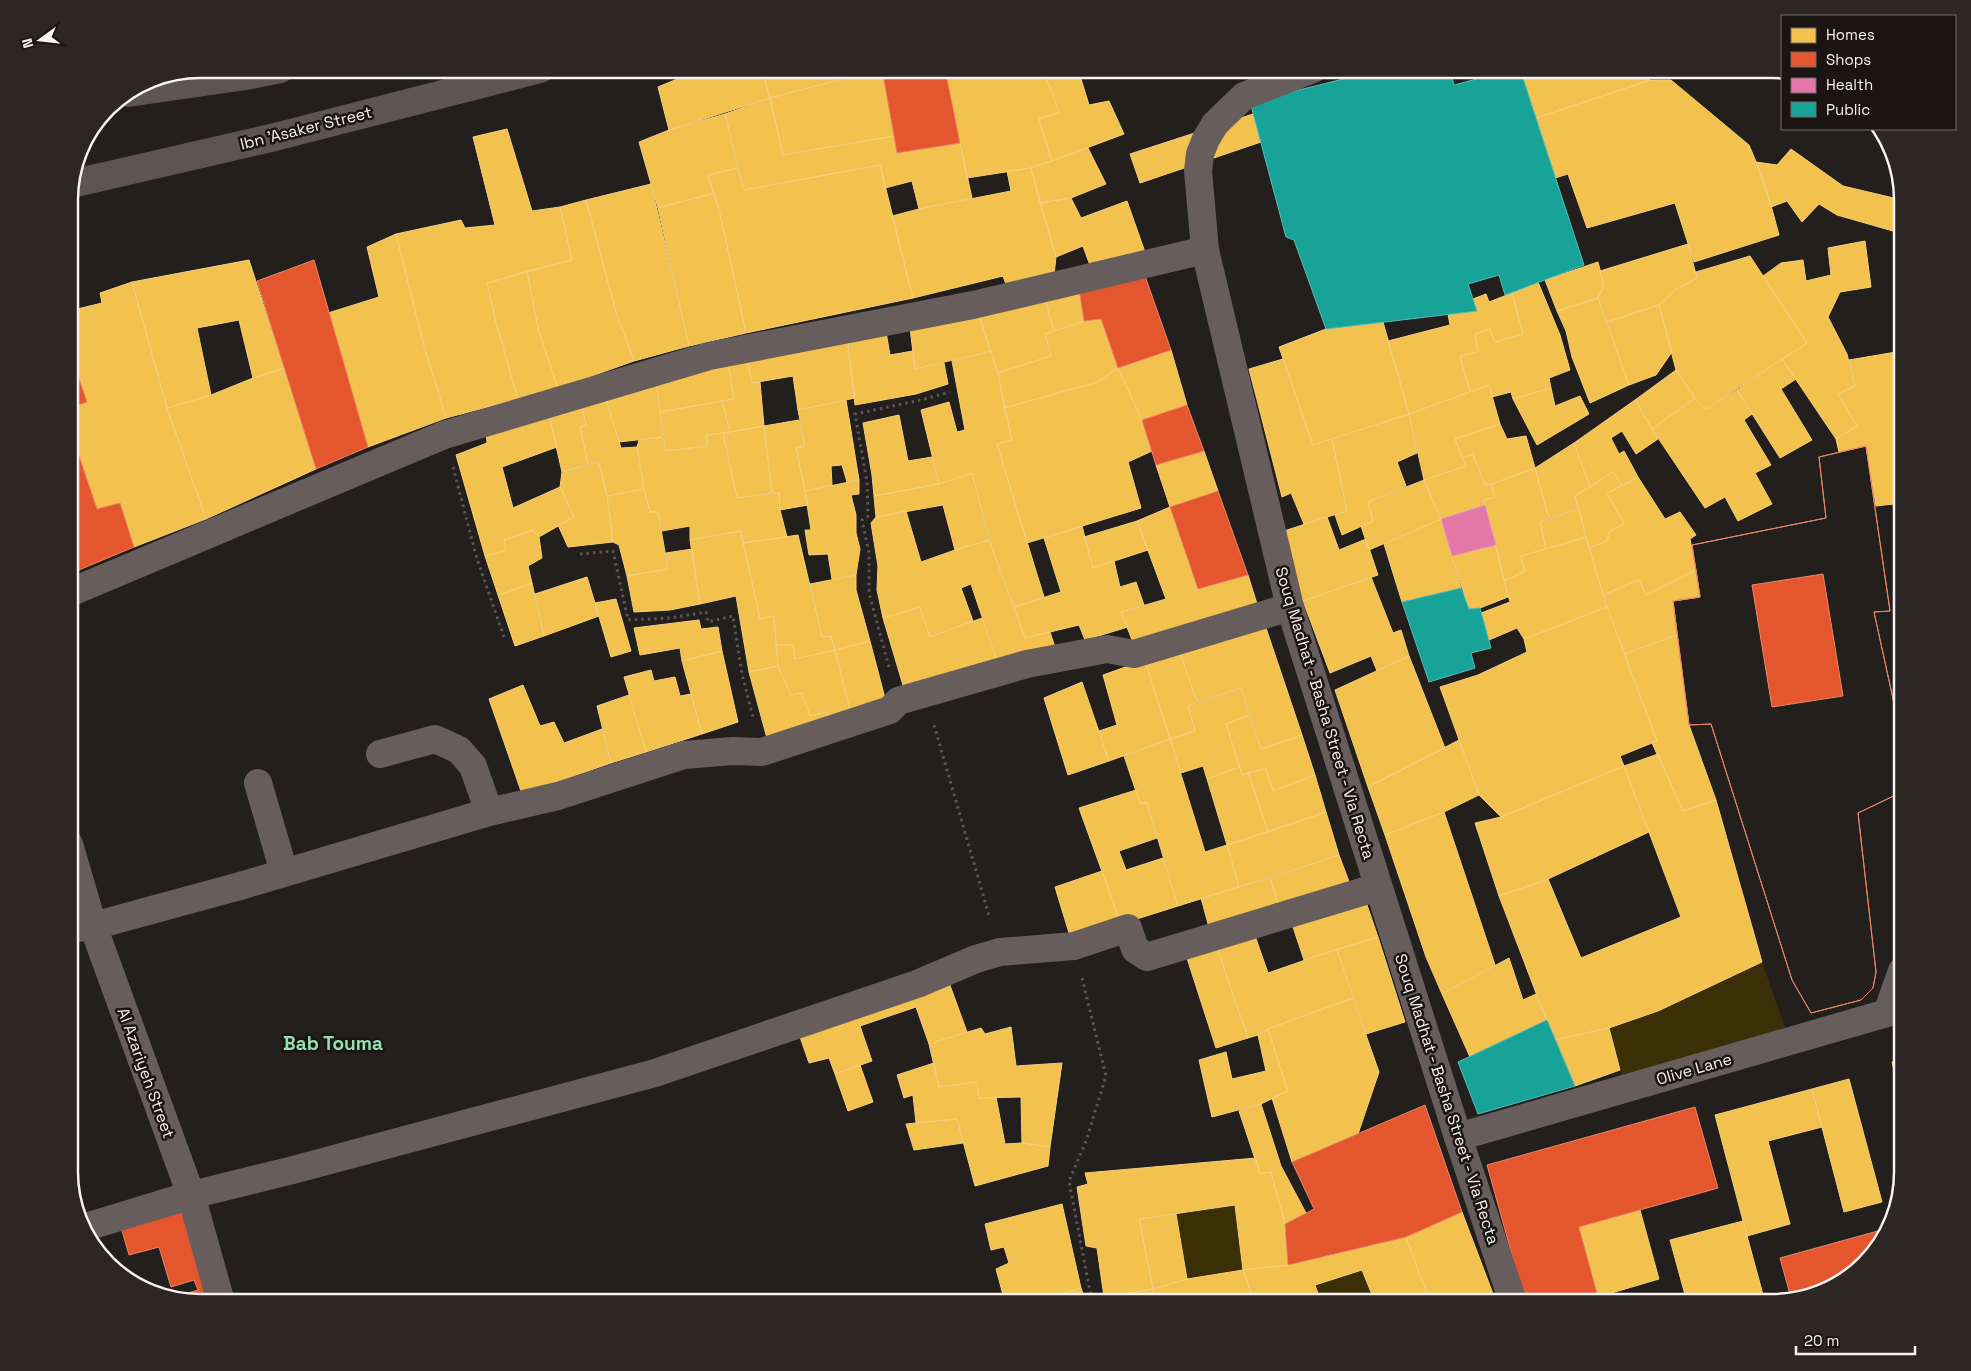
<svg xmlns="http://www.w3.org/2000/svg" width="1971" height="1371" font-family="'Space Grotesk',sans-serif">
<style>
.green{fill:#3b2f07}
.homes{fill:#f2c14e;stroke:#f3d07f}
.shops{fill:#e4572e;stroke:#e98668;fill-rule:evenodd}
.health{fill:#e377a8;stroke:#e99cbe}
.public{fill:#17a398;stroke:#5abbb3}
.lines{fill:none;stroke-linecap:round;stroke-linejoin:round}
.path{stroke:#5c5654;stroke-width:3;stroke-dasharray:2.5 4;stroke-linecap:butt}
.pedestrian{stroke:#665d5c;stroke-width:28}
.tertiary{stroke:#665d5c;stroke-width:28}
.primary{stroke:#5e5553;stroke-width:28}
.labels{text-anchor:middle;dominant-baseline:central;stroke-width:5;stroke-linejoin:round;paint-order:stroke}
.street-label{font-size:16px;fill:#f6f2f1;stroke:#1a1513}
.quarter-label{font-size:19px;font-weight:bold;fill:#95e0b1;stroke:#1a1513}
.rim{fill:none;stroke:#f6f2f1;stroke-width:2.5}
</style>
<rect width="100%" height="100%" fill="#221f1d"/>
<path class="green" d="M1762,962L1790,1041L1625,1089L1609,1028L1658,1011Z
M1235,1205L1243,1270L1187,1279L1176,1214Z
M1362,1270L1375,1302H1321L1315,1285Z"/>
<path class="homes" d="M701,69H762L770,98L669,130L658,87Z
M762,69H880L770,98Z
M882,69L894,136L783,155L770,98Z
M945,69H1043L1059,112L1039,119L1052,161L1031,168L967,178Z
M1043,69H1078L1089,105L1109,101L1124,134L1052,161L1039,119L1059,112Z
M1520,69H1634L1650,80L1536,118Z
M1650,80H1671L1749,145L1765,183L1779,235L1694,262L1675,203L1587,228L1568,174L1555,178L1536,118Z
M770,98L783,155L894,136L897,153L960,143L972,198L919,209L912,181L885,188L880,165L744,190L725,114Z
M725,114L738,168L708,175L714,193L658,208L639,142L669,130Z
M1253,114L1261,142L1140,183L1130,154Z
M507,129L532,211L560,207L572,260L487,283L496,323L518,399L446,418L423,342L396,234L461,220L465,228L495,225L473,137Z
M1088,148L1106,184L1071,198L1040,203L1031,168Z
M1791,149L1843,186L1902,200V222L1900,233L1837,215L1819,204L1802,222L1787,201L1771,207L1756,162L1777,165Z
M880,165L913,298L746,333L721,218L708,175L738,168L744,190Z
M1031,168L1056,257L1054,275L1007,287L1003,276L913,298L892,216L919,209L1011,191L1007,171Z
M651,184L689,346L634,361L616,312L586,200Z
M714,193L721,218L746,333L689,346L658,208Z
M1071,198L1081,218L1127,201L1146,255L1091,268L1083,246L1056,257L1040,203Z
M586,200L616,312L634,361L558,388L538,328L527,271L572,260L560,207Z
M396,234L423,342L446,418L368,447L328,313L379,297L367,247Z
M1865,241L1871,287L1840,292L1828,317L1847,354L1855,386L1838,394L1857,426L1836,439L1782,359L1807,343L1763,276L1781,263L1803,260L1806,281L1831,275L1828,248Z
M1688,244L1697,278L1675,290L1659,305L1607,322L1598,298L1604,286L1600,271Z
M1750,256L1807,343L1706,409L1695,398L1676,370L1659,305L1675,290L1697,278L1696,272Z
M249,260L284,368L253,378L239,320L197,328L211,395L167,408L132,282Z
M1598,262L1604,286L1598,298L1557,311L1545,280Z
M527,271L538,328L558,388L518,399L496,323L487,283Z
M132,282L167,408L206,519L134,547L120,503L97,509L69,426V408L87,402L69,346V311L102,303L100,293Z
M1538,282L1560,335L1570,370L1549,378L1551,388L1513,399L1511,392L1492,397L1489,385L1470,392L1460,356L1478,352L1475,334L1490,329L1495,342L1523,334L1512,293Z
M1079,289L1084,321L1054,331L1044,296Z
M1512,293L1523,334L1495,342L1490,329L1475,334L1478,352L1460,356L1470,392L1409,414L1388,341L1450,325L1448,314L1477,311L1473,299L1486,294L1489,302Z
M1044,296L1054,331L1045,334L1051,356L998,373L978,312Z
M1598,298L1629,385L1590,403L1572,357L1566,331L1557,311Z
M1659,305L1672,352L1656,375L1629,385L1607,322Z
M978,312L991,351L915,369L910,328Z
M1101,319L1118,368L1098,382L1004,408L998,373L1051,356L1045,334L1084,321Z
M1383,322L1409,414L1313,445L1279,347L1326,329Z
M886,332L890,355L913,351L915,369L944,363L948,384L916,394L855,405L847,338Z
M847,338L855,398L798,410L793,376L752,383L747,359Z
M1171,350L1187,405L1142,420L1118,368Z
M991,351L998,373L1012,440L997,444L1044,597L1014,607L992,548L972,473L939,484L921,410L949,402L957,432L965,430L952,361Z
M1902,351V503L1876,506L1866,446L1839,452L1836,439L1857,426L1838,394L1855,386L1849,360Z
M747,359L752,383L760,382L764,426L730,432L722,401L734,399L728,362Z
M1283,359L1313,445L1332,439L1347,511L1304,524L1291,493L1282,497L1249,369Z
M1782,359L1796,379L1781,389L1812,440L1780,458L1737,390Z
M728,362L734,399L660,412L656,380Z
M284,368L316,469L206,519L167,408L211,395L253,378Z
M1118,368L1142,420L1152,451L1128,462L1141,508L1027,543L997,444L1012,440L1004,408L1098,382Z
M1676,370L1695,398L1652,429L1635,400Z
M656,380L663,437L619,442L605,396Z
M1489,385L1500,424L1455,439L1466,466L1424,480L1409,414Z
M1551,388L1555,406L1580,396L1589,414L1537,445L1513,399Z
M1737,390L1752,414L1744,420L1771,465L1755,473L1772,504L1738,521L1725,497L1705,508L1652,429L1695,398L1706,409Z
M605,396L621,448L637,447L644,489L607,496L599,462L588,464L580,427L586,425L581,402Z
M846,400L859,480L847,482L842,465L831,466L832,485L805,491L796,448L805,446L798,410Z
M1635,400L1658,439L1636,454L1622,431L1611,438L1619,454L1624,451L1638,477L1622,486L1613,472L1590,487L1574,443Z
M722,401L730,432L706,435L707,446L666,451L660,412Z
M581,402L586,425L580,427L588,464L562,472L548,411Z
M548,411L557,447L502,467L513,508L560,487L574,517L539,537L533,530L504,540L506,551L485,556L456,455L487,443L486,432Z
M1409,414L1417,453L1397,462L1406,486L1368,502L1373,521L1342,535L1335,515L1347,511L1332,439Z
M899,415L908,461L932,457L939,484L874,496L872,475L863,423Z
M799,420L805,446L796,448L808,505L780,510L779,493H772L764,426Z
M1500,424L1507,439L1526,436L1535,468L1492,484L1485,485L1473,454L1462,458L1455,439Z
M764,426L772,493L737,498L723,433Z
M723,433L737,498L779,493L780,510L787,537L743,543L741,531L690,540V526L662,531L658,512H650L644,489L637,447L639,440L663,437L666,451L707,446L706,435Z
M1574,443L1590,487L1575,496L1579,509L1549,518L1535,468Z
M1204,451L1218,491L1170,507L1156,465Z
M1473,454L1485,485L1492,484L1494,497L1484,500L1485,505L1441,519L1424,480L1466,466L1462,458Z
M599,462L607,496L613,542L568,547L558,525L574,517L560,487L562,472Z
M1535,468L1549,518L1540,522L1546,549L1521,556L1525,571L1504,581L1484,500L1494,497L1492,484Z
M1613,472L1622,486L1607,493L1624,524L1610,531L1607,541L1589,548L1575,496Z
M972,473L989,540L955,550L943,505L876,517L874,496L939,484Z
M1638,477L1665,519L1680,512L1696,535L1690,539L1696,570L1646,595L1639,580L1603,595L1589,548L1607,541L1610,531L1624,524L1607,493Z
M859,480V494L851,495L856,515V533L860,549L856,575L832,579L828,554L809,555L805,530H811L805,491Z
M1424,480L1441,519L1369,550L1361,526L1373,521L1368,502Z
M644,489L650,512H658L668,569L627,576L619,545L613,542L607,496Z
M1170,507L1198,589L1248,575L1258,607L1134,645L1121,612L1166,599L1137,521Z
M1579,509L1586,537L1546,549L1540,522Z
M906,511L921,562L955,550L989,540L1025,638L1050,632L1056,650L998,664L971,584L961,588L973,621L930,637L920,607L883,618L877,590L878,566L871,523L876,517Z
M1327,517L1339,550L1366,539L1378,575L1303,601L1281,532Z
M1441,519L1461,588L1402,602L1384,544Z
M1137,521L1148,550L1093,568L1084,537Z
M1082,526L1093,568L1114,561L1120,587L1136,582L1144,605L1121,612L1128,627L1085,640L1079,625L1025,638L1014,607L1061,592L1044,538Z
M533,530L539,537L542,558L528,566L532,583L498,595L485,556L506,551L504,540Z
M741,531L760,619L774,616L778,666L749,672L736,596L700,604L690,540Z
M798,535L822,637L831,636L835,650L795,659L793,645H776L774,616L760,619L743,543Z
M1586,537L1607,607L1524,639L1517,628L1489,640L1481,613L1510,602L1504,581L1525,571L1521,556Z
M1496,545L1508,597L1480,608L1469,609L1452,556Z
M692,549L700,604L670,610L634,612L627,576L668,569L666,553Z
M1696,570L1700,597L1673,601L1677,635L1624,654L1603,595L1639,580L1646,595Z
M856,575V590L870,641L835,650L831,636L822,637L810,584Z
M587,577L599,616L544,636L535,594Z
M1371,577L1393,633L1401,630L1409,656L1377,671L1371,656L1330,673L1303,601Z
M532,583L544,636L515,646L498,595Z
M616,599L631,651L611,657L595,603Z
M920,607L930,637L982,618L998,664L905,692L883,618Z
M1607,607L1657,741L1620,756L1624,766L1501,817L1479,795L1440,687L1478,675L1527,652L1524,639Z
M699,620L701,629L718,627L722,651L682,661L680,648L640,655L634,628Z
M1264,622L1302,735L1261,749L1241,688L1197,702L1179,650Z
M1677,635L1689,725L1716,800L1683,811L1652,743L1657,741L1624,654Z
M870,641L885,698L851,714L835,650Z
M776,645H793L795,659L835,650L851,714L830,722L827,712L810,716L802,693L791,695L778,666Z
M1179,650L1197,702L1188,706L1195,731L1170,739L1145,660Z
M722,651L738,722L702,734L682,661Z
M1409,656L1445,748L1368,787L1335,690Z
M1145,660L1170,739L1109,761L1099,731L1117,725L1103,675Z
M778,666L791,695L802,693L810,716L827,712L830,722L768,742L749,672Z
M651,670L654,681L675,677L680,696L691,694L702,734L646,752L624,677Z
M1082,682L1109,761L1068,775L1044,698Z
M523,685L540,726L554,722L564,743L602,729L611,763L522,794L489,699Z
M1241,688L1249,715L1226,724L1240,767L1207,779L1203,766L1181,773L1170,739L1195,731L1188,706Z
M629,695L646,752L611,763L597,706Z
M1249,715L1261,749L1302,735L1315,775L1273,791L1266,768L1242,775L1226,724Z
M1170,739L1205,852L1227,845L1239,887L1178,906L1147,803H1140L1124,756Z
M1459,740L1479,795L1444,812L1385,835L1368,787Z
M1658,754L1683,811L1716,800L1762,962L1658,1011L1609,1028L1554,1040L1499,896L1548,879L1581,958L1681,917L1624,766Z
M1624,766L1649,832L1548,879L1499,896L1475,823L1501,817Z
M1240,767L1242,775L1248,773L1268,832L1227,845L1207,779Z
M1266,768L1273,791L1315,775L1326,812L1268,832L1248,773Z
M1136,790L1140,803H1147L1157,838L1119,851L1126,870L1163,858L1178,906L1121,924L1079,808Z
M1326,812L1339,855L1239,887L1227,845Z
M1444,812L1495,965L1442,994L1426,957L1385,835Z
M1339,855L1351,887L1280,910L1270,878Z
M1102,871L1119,918L1069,933L1055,887Z
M1270,878L1280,910L1210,931L1201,898Z
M1366,902L1378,937L1304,960L1292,924Z
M1253,930L1268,973L1337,949L1353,998L1268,1029L1258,1035L1248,1038L1215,942Z
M1378,937L1405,1022L1366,1034L1337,949Z
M1215,942L1248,1038L1216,1048L1185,952Z
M1509,958L1523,1000L1536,994L1547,1020L1470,1057L1442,994Z
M947,977L967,1032L929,1044L916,1007L860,1026L872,1061L835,1074L829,1058L809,1063L798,1031Z
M1353,998L1379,1072L1358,1134L1292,1162L1272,1098L1288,1091L1268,1029Z
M1011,1027L1016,1066L1062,1063L1050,1147L1022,1143L1021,1097L979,1098L977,1082L939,1087L929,1044L981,1028L985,1034Z
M1609,1028L1620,1070L1575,1086L1554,1040Z
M1268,1029L1288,1091L1261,1104L1212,1117L1199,1060L1226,1052L1232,1079L1266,1071L1258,1035Z
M1902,1059V1104L1892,1062Z
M934,1063L939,1087L977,1082L979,1098L996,1097L1005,1144L1022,1143L1050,1147L1048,1166L975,1186L957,1119L916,1123L913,1095L904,1098L897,1075Z
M860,1065L873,1102L848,1111L835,1074Z
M1849,1079L1882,1202L1844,1212L1812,1089Z
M1812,1089L1822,1127L1768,1141L1790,1224L1747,1236L1715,1115Z
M1261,1104L1281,1166L1306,1213L1285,1224L1271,1172L1260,1174L1239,1111Z
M957,1119L963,1143L914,1150L906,1124Z
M1256,1158L1260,1174L1271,1172L1285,1224L1288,1265L1243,1270L1235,1205L1139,1219L1153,1289L1104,1297L1097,1248L1086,1246L1077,1187L1088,1184L1085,1173Z
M1062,1204L1081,1288L1030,1302H1005L996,1269L1009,1263L1004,1247L991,1250L985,1224Z
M1640,1210L1659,1279L1598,1297L1579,1227Z
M1462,1212L1495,1299L1486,1302H1430L1406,1237Z
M1176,1214L1187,1279L1153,1289L1139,1219Z
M1743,1221L1765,1302H1687L1670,1240Z
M1406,1237L1430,1302H1375L1362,1270L1315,1285L1321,1302H1254L1243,1270L1288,1265Z
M1243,1270L1254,1302H1155L1153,1289L1187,1279Z
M1081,1288L1086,1302H1048L1047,1298Z
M1153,1289L1155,1302H1130L1128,1293Z
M1128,1293L1130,1302H1105L1104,1297Z"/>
<path class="shops" d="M882,69H945L960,143L897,153Z
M314,260L368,447L316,469L257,281Z
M1145,276L1171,350L1118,368L1101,319L1084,321L1079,289Z
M74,364L87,402L69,408V365Z
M1187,405L1204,451L1156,465L1142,420Z
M69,426L97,509L120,503L134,547L74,572L69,558Z
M1866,446L1890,611L1874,612L1902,740V792L1858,813L1876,972L1873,988L1861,1000L1811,1013L1792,980L1711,724L1689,725L1673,601L1700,597L1692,545L1826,518L1819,457ZM1823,574L1843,696L1772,707L1752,585Z
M1866,446L1890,611L1874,612L1902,740V792L1858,813L1876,972L1873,988L1861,1000L1811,1013L1792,980L1711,724L1689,725L1673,601L1700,597L1692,545L1826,518L1819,457Z
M1218,491L1248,575L1198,589L1170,507Z
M1425,1105L1462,1212L1406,1237L1288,1265L1285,1224L1314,1209L1292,1162Z
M1695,1107L1718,1188L1579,1227L1598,1297L1578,1302H1525L1487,1165Z
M189,1204L217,1302H199L178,1296L198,1290L194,1280L171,1287L159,1247L129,1255L120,1224Z
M1885,1229L1880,1245L1830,1289L1791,1298L1780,1258Z"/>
<path class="health" d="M1485,505L1496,545L1452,556L1441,519Z"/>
<path class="public" d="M1384,69H1450L1454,85L1514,69H1520L1584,265L1505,295L1499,275L1468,284L1477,311L1326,329L1294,240L1286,237L1250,102Z
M1461,588L1469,609L1480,608L1491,648L1471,653L1475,668L1429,682L1402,602Z
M1547,1020L1575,1086L1478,1114L1458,1062Z"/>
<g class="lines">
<path class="path" d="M453,467L477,559L504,637
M580,554L613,551L628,620L670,618L706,612L708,622L733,616L742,674L753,717
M889,667L869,593V553L862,520L868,516L867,482L855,414L921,400L950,392
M934,725L990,919
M1082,978L1106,1076L1086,1141L1069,1181L1092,1302"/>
<path class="pedestrian" d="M69,593L444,435L709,356L973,305L1205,250
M380,754L435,739L459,750L473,766L489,812
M258,783L284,872
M69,844L93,926L191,1195L221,1302
M69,929L93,926L240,886L489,812L558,796L684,755L733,751L762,752L890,710L898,701L1027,664L1107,649L1134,654L1290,607
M1458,1137L1887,1013L1902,971
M83,1228L191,1195L293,1170L655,1073L917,984L976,959L1000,952L1074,946L1128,928L1135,949L1147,957L1378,887"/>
<path class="tertiary" d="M1313,69L1244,96L1215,124L1206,139L1200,154L1198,171L1205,250L1290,607L1458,1137L1513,1302"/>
<path class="primary" d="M128,93L246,76L280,69
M71,184L275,137L540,69"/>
</g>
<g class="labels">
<g class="street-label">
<text transform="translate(306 128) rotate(-14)">Ibn 'Asaker Street</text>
<text transform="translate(1325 713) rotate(73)">Souq Madhat - Basha Street - Via Recta</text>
<text transform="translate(1694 1069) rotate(-16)">Olive Lane</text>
<text transform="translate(146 1073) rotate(70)">Al Azariyeh Street</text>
<text transform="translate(1447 1099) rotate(72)">Souq Madhat - Basha Street - Via Recta</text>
</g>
<g class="quarter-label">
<text x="333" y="1043">Bab Touma</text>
</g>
</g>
<path d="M0 0H1971V1371H0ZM200 78H1772A122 122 0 0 1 1894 200V1172A122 122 0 0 1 1772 1294H200A122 122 0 0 1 78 1172V200A122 122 0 0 1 200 78Z" fill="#2c2725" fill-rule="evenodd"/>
<path class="rim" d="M200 78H1772A122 122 0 0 1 1894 200V1172A122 122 0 0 1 1772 1294H200A122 122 0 0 1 78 1172V200A122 122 0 0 1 200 78Z"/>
<rect x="1781" y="15" width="175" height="115" fill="#1a1513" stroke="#726d6c"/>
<rect x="1791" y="28" width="25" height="15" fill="#f2c14e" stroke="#726d6c"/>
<text x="1826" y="40" font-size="15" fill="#f6f2f1">Homes</text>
<rect x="1791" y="52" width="25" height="15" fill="#e4572e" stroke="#726d6c"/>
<text x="1826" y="65" font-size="15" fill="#f6f2f1">Shops</text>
<rect x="1791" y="78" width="25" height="15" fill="#e377a8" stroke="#726d6c"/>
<text x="1826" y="90" font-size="15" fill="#f6f2f1">Health</text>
<rect x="1791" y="102" width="25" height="15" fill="#17a398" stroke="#726d6c"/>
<text x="1826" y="115" font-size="15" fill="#f6f2f1">Public</text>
<g transform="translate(40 40) rotate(255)" stroke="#1a1513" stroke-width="4" paint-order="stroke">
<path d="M0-4L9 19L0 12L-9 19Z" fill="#f6f2f1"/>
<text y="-8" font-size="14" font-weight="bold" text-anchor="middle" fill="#f6f2f1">N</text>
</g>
<path d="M1796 1346v8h119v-8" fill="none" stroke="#f6f2f1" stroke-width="2.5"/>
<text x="1804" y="1346" font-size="15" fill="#f6f2f1" stroke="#1a1513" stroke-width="4" paint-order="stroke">20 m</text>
</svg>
